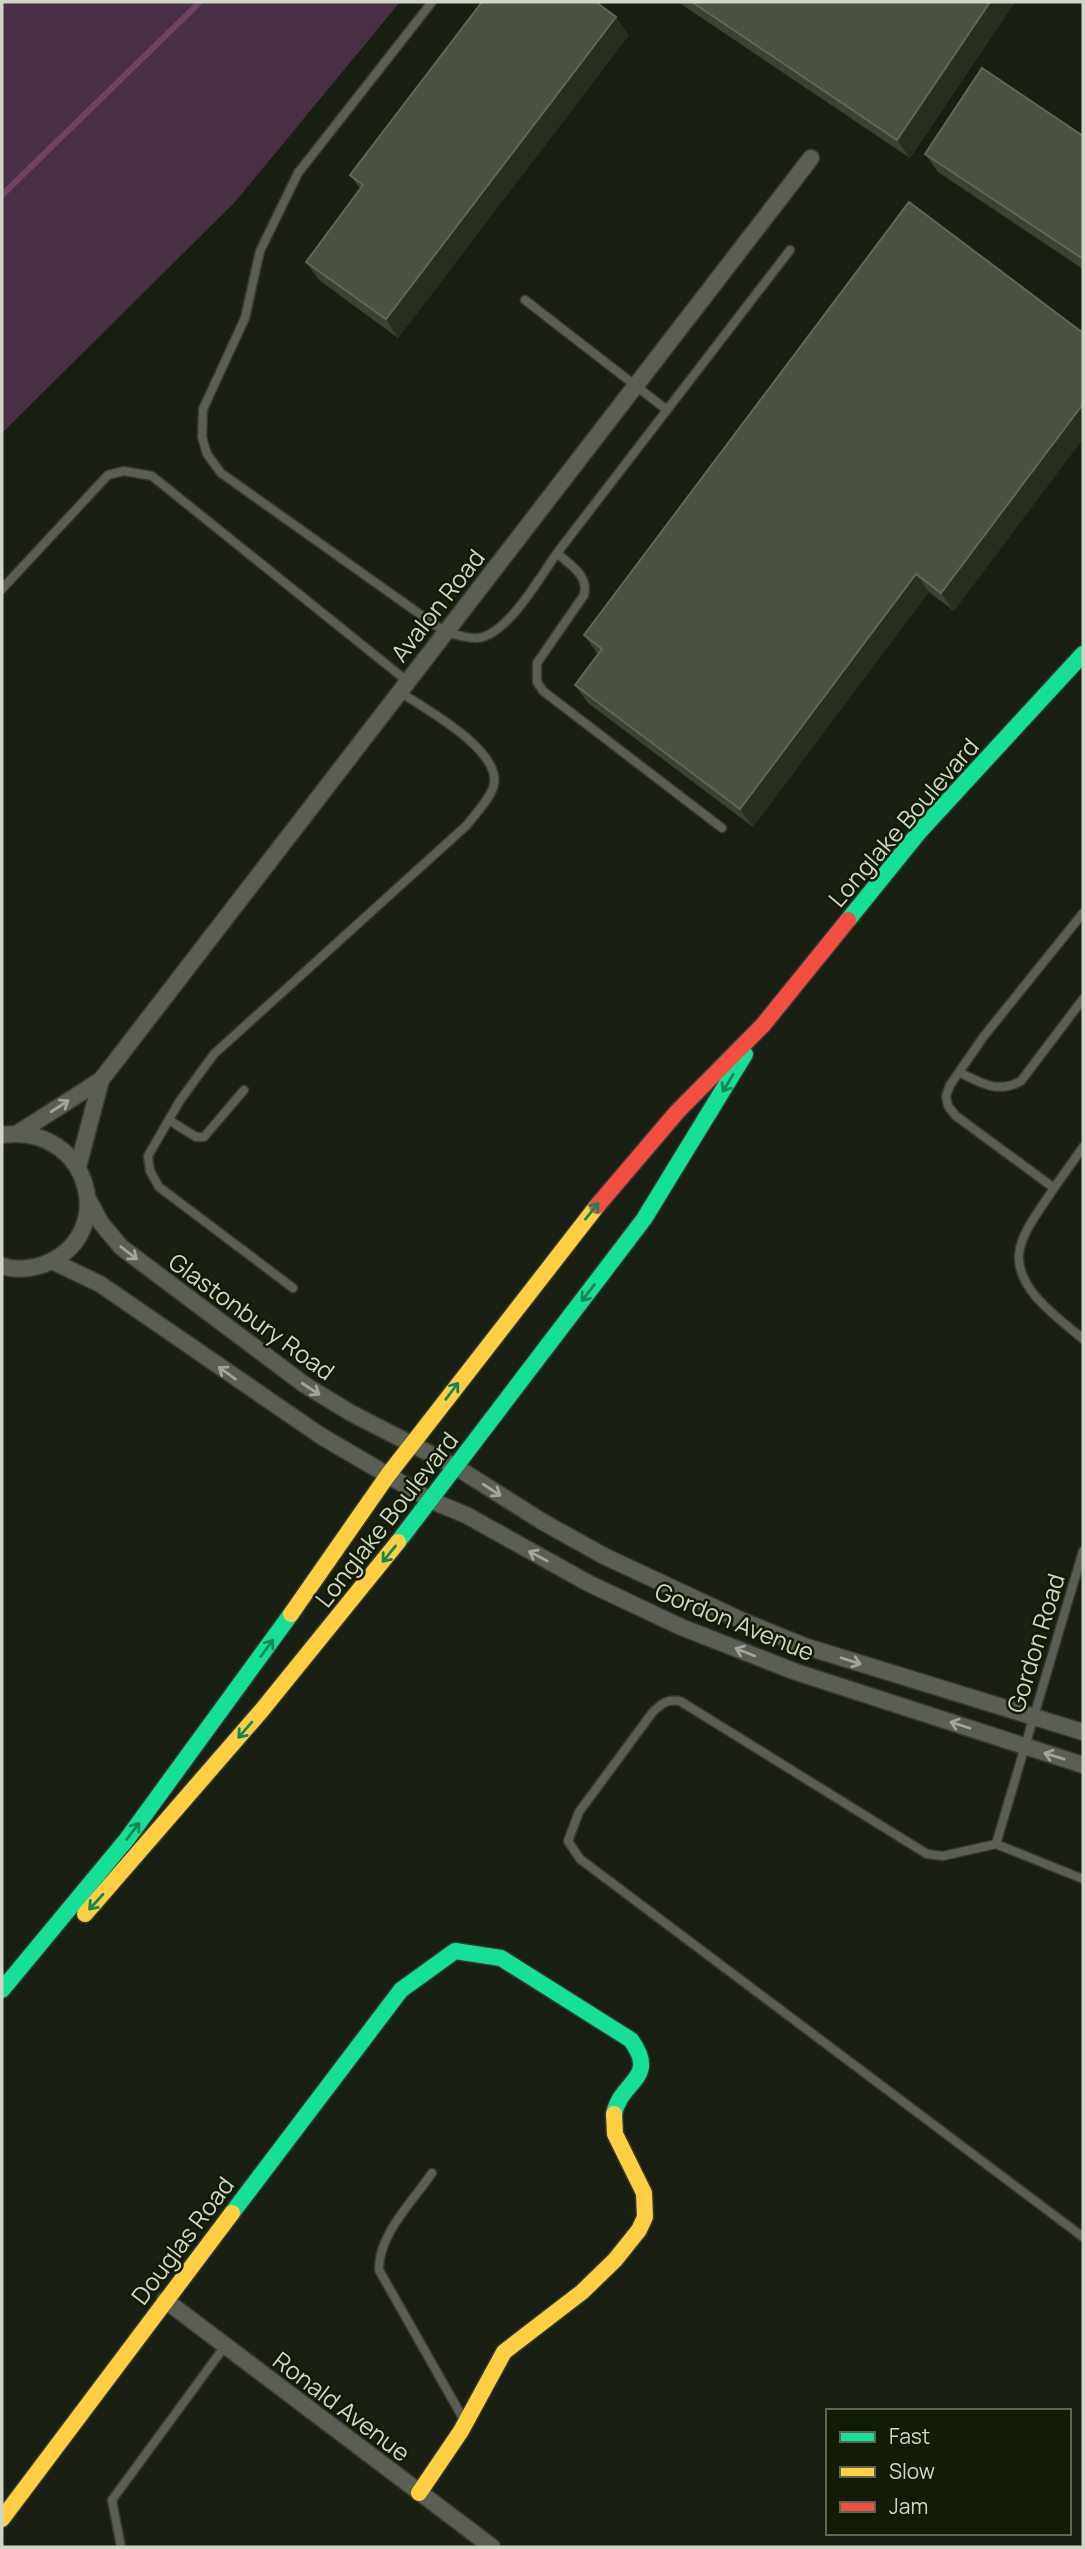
<svg xmlns="http://www.w3.org/2000/svg" width="1085" height="2549" font-family="Manrope,sans-serif">
<style>
.green{fill:#492f44}
.lines{fill:none;stroke-linecap:round;stroke-linejoin:round}
.stream{stroke:#6f4268;stroke-width:6}
.lane-casing{stroke:#353a31;stroke-width:11}
.street-casing{stroke:#353a31;stroke-width:19}
.fast-casing{stroke:#353a31;stroke-width:19}
.slow-casing{stroke:#353a31;stroke-width:19}
.jam-casing{stroke:#353a31;stroke-width:19}
.lane{stroke:#5a5e55;stroke-width:8}
.street{stroke:#5a5e55;stroke-width:16}
.fast{stroke:#16e098;stroke-width:16}
.slow{stroke:#ffcf43;stroke-width:16}
.jam{stroke:#f24e42;stroke-width:16}
.wall{fill:#3b4231}
.shaded-wall{fill:#272d1f}
.building{fill:#4b5242;stroke:#606757;stroke-width:2}
.oneway{stroke:#148756}
.oneway2{stroke:#a0a69a}
.labels{text-anchor:middle;dominant-baseline:central;stroke-width:5;stroke-linejoin:round;paint-order:stroke}
.street-label{font-size:24px;fill:#cfd6c8;stroke:#111b06}
</style>
<rect width="100%" height="100%" fill="#1a1f14"/>
<path class="green" d="M2,2H400L235,202L2,433Z"/>
<g class="lines">
<path class="stream" d="M2,195L200,2"/>
<defs>
<path id="lane" d="M432,2L298,173L260,251L245,318L203,409L202,437L207,454L221,473L445,632C455,634 467,639 477,638C507,636 540,577 557,553C570,565 589,575 584,595L537,663V682L543,691L722,828
M525,300L667,410
M557,553L790,250
M2,589L108,475L124,471L152,476L407,681
M1083,913L984,1036L950,1085L946,1096L948,1106L956,1116L1054,1188C1043,1206 1020,1233 1019,1255C1017,1291 1060,1319 1083,1339
M959,1072C981,1083 998,1094 1021,1081L1083,999
M169,1120L196,1137H204L244,1090
M1054,1188L1083,1147
M293,1288L159,1187L150,1171L148,1156L179,1102L214,1054L467,825C475,814 492,797 494,784C500,749 425,709 400,692
M996,1844L1083,1551
M1083,1879L996,1844L943,1856L927,1854L680,1701C667,1699 662,1703 652,1713L579,1812L568,1841L580,1859L1083,2237
M432,2173C413,2201 378,2235 379,2270L464,2420
M121,2547L112,2500L225,2346"/>
<path id="street" d="M18,1133L101,1080L811,158
M2,1135C90,1122 123,1239 39,1266C27,1269 13,1270 2,1266
M78,1167L101,1080
M88,1199L101,1223L121,1247L305,1385L351,1413L456,1467L543,1522L604,1556L743,1621L804,1646L1083,1732
M52,1261L100,1284L321,1436L432,1501L466,1515L588,1583L681,1627L796,1672L1083,1765
M165,2300L492,2547"/>
<path id="fast" d="M848,920L920,831L1083,654
M398,1542L644,1219L745,1054
M2,1990L127,1839L291,1614
M232,2213L401,1990L455,1951L501,1958L631,2040C659,2079 621,2080 614,2114"/>
<path id="slow" d="M291,1614L388,1475L597,1206
M85,1914L262,1710L398,1542
M419,2493L461,2431L504,2352L582,2292L615,2260L639,2230L645,2217L644,2193L615,2134L614,2114
M2,2519L232,2213"/>
<path id="jam" d="M597,1206L677,1112L763,1025L848,920"/>
</defs>
<use href="#lane" class="lane-casing"/>
<use href="#street" class="street-casing"/>
<use href="#fast" class="fast-casing"/>
<use href="#slow" class="slow-casing"/>
<use href="#jam" class="jam-casing"/>
<use href="#lane" class="lane"/>
<use href="#street" class="street"/>
<use href="#fast" class="fast"/>
<use href="#slow" class="slow"/>
<use href="#jam" class="jam"/>
</g>
<path class="wall" d="M678,2H1015L910,158Z
M629,35L398,338L319,280L306,262L360,189L350,175Z
M1083,136V269L938,172L925,154Z
M909,202L954,611L929,592L753,827L588,703L575,685L598,655L584,635Z"/>
<path class="shaded-wall" d="M990,2H1015L910,158L897,140Z
M616,17L629,35L398,338L386,319Z
M1083,404V439L954,611L941,593Z
M916,574L929,592L753,827L740,809Z"/>
<path class="building" d="M482,2H596L616,17L386,319L306,262L363,185L350,175Z
M692,2H990L897,140Z
M982,68L1083,136V259L925,154Z
M909,202L1083,333V404L941,593L916,574L740,809L575,685L602,649L584,635Z"/>
<defs><path id="oneway-shaft" d="M-6 0H5M1.5-3L5.5 0L1.5 3" fill="none" stroke-width="1.6" stroke-linecap="round" stroke-linejoin="round" transform="scale(1.75)"/></defs>
<g class="oneway">
<use href="#oneway-shaft" transform="translate(728 1083) rotate(121)"/>
<use href="#oneway-shaft" transform="translate(592 1211) rotate(-51)"/>
<use href="#oneway-shaft" transform="translate(588 1293) rotate(128)"/>
<use href="#oneway-shaft" transform="translate(452 1391) rotate(-53)"/>
<use href="#oneway-shaft" transform="translate(389 1554) rotate(129)"/>
<use href="#oneway-shaft" transform="translate(267 1648) rotate(-54)"/>
<use href="#oneway-shaft" transform="translate(245 1730) rotate(131)"/>
<use href="#oneway-shaft" transform="translate(133 1831) rotate(-53)"/>
<use href="#oneway-shaft" transform="translate(96 1902) rotate(132)"/>
</g>
<g class="oneway2">
<use href="#oneway-shaft" transform="translate(60 1106) rotate(-33)"/>
<use href="#oneway-shaft" transform="translate(129 1253) rotate(38)"/>
<use href="#oneway-shaft" transform="translate(227 1373) rotate(-144)"/>
<use href="#oneway-shaft" transform="translate(311 1389) rotate(33)"/>
<use href="#oneway-shaft" transform="translate(492 1490) rotate(33)"/>
<use href="#oneway-shaft" transform="translate(538 1556) rotate(-152)"/>
<use href="#oneway-shaft" transform="translate(745 1652) rotate(-158)"/>
<use href="#oneway-shaft" transform="translate(851 1661) rotate(18)"/>
<use href="#oneway-shaft" transform="translate(960 1725) rotate(-162)"/>
<use href="#oneway-shaft" transform="translate(1054 1756) rotate(-163)"/>
</g>
<g class="labels">
<g class="street-label">
<text transform="translate(437 605) rotate(-52)">Avalon Road</text>
<text transform="translate(903 822) rotate(-49)">Longlake Boulevard</text>
<text transform="translate(252 1316) rotate(36)">Glastonbury Road</text>
<text transform="translate(386 1519) rotate(-52)">Longlake Boulevard</text>
<text transform="translate(735 1621) rotate(22)">Gordon Avenue</text>
<text transform="translate(1035 1643) rotate(-73)">Gordon Road</text>
<text transform="translate(182 2240) rotate(-53)">Douglas Road</text>
<text transform="translate(342 2406) rotate(37)">Ronald Avenue</text>
</g>
</g>
<rect width="1085" height="2549" fill="none" stroke="#cfd6c8" stroke-width="7"/>
<rect x="826" y="2409" width="245" height="126" fill="#111b06" stroke="#5d6654" stroke-width="2"/>
<rect x="840" y="2432" width="35" height="10" fill="#16e098" stroke="#5d6654" stroke-width="2"/>
<text x="889" y="2444" font-size="21" fill="#cfd6c8">Fast</text>
<rect x="840" y="2467" width="35" height="10" fill="#ffcf43" stroke="#5d6654" stroke-width="2"/>
<text x="889" y="2479" font-size="21" fill="#cfd6c8">Slow</text>
<rect x="840" y="2502" width="35" height="10" fill="#f24e42" stroke="#5d6654" stroke-width="2"/>
<text x="889" y="2514" font-size="21" fill="#cfd6c8">Jam</text>
</svg>
